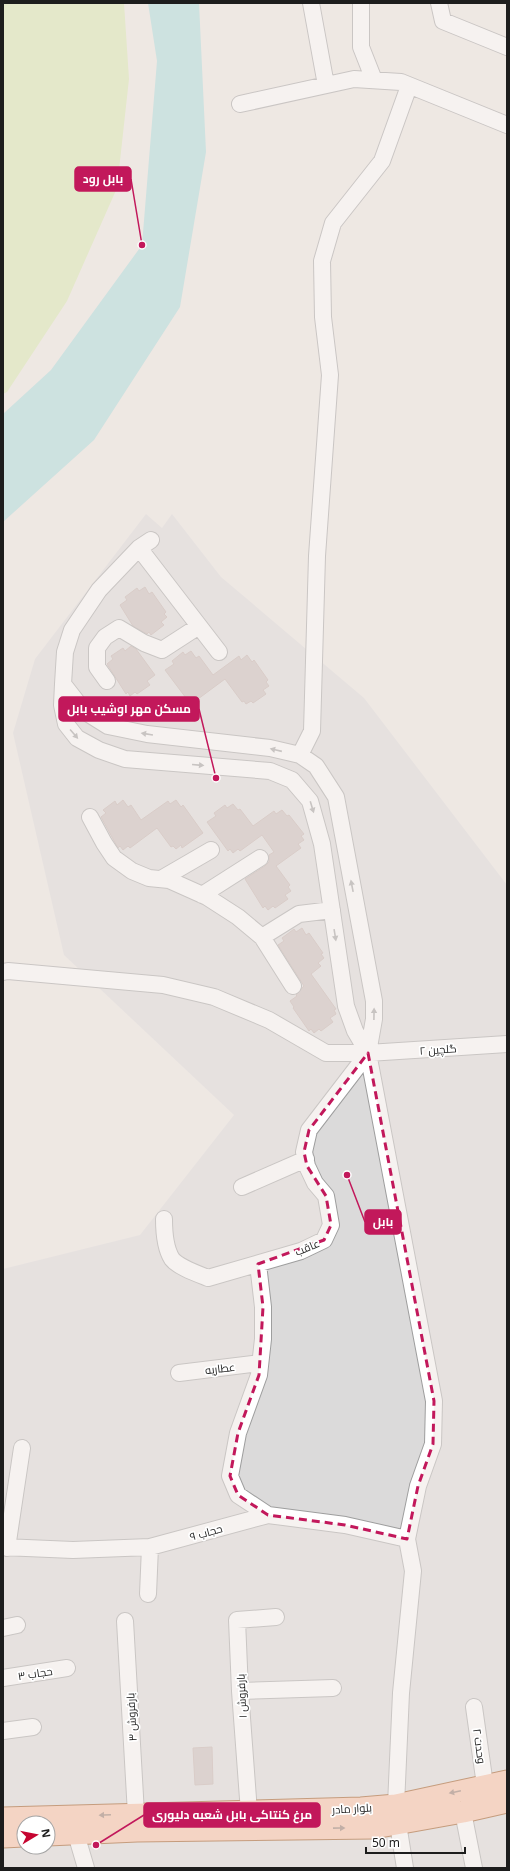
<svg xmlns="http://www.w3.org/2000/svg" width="510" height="1871" font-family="'Noto Sans',Cairo,sans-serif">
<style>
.residential{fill:#dbdada;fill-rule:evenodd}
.grass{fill:#d7e8aa}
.water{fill:#a4dbdb}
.building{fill:#c6b9b7;stroke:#bfaba6}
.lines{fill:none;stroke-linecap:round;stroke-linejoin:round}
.minor-casing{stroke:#9e9e9e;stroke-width:18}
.major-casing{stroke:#934203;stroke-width:23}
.minor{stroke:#fff;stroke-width:16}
.major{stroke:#fabc9d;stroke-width:21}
.oneway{fill:#999}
.oneway2{fill:#8c6c5d}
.marked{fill:none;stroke:#c2185b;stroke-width:3;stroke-dasharray:8 5;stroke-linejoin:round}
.labels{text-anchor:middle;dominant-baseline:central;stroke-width:3.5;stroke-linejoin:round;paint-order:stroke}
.street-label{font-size:11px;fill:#1d1d1d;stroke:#fff}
.leader{fill:none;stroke:#c2185b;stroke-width:1.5}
.callout-dot{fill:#c2185b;stroke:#fff;stroke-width:1.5}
.callout{fill:#c2185b;stroke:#c2185b;stroke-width:1.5}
.callout-label{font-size:12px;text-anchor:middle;font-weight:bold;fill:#fff}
</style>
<rect width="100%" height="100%" fill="#eee8e3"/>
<path class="residential" d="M146,514L162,528L172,514L221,577L364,698L507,885V1868H3V1269L140,1235L234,1115L64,955L13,733L35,659ZM24,1823H48V1847H24Z"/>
<path class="grass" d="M3,3H124L129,79L117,188L67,301L7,392L3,394Z"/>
<path class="water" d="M148,3H199L206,152L180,307L94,440L3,522V414L51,370L142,245L157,61Z"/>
<path class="building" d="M145,587L149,594L152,592L166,612L164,614L167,617L161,622L164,625L151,635L149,632L147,634L133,626L120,605L127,600L125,597L137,588L139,591Z
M131,646L136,649L155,675L147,681L150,685L137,694L135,692L130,696L128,692L126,694L107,664L113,659L111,656L123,648L125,651Z
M191,651L196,658L199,656L213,675L239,656L241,660L247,655L252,662L254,660L268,680L266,682L269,686L263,690L266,694L253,703L251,701L246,704L244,701L242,702L225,679L198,699L196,697L191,700L188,697L186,698L165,670L174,664L172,661L183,652L185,655Z
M123,800L128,807L131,805L141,820L168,801L170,804L176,800L181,807L183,805L203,833L182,848L181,845L176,849L173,846L171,847L157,828L130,848L128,846L123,850L120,846L118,848L101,817L106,813L103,810L115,801L117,805Z
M233,804L238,810L240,809L253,826L274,811L276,814L282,810L287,816L289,815L304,834L301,836L304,840L298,844L301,848L276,866L290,885L288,887L291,891L285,895L288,899L275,908L273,906L268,910L265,906L263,908L245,879L265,866L269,862V855L274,852L262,835L240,851L238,849L233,853L230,849L228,851L207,822L216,816L214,813L225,805L227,808Z
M302,928L306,935L309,933L323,953L321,954L324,958L318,963L321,966L311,974L336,1009L334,1010L336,1014L330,1018L333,1022L321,1031L319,1029L314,1033L311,1029L309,1031L293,1008L294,1007L290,1001L297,996L296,995L304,986L278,945L284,941L282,938L294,929L296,932Z
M212,1747L213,1784L195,1785L193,1748Z"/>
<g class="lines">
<defs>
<path id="minor" d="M311,3L326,85
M361,3V47L374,80
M439,3L443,21L507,47
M240,104L354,79L401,82L507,125
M151,540L139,548L99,590L72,630L65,652L63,684L62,705L66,724L77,738L99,750L125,759L270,771L292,780L310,801L322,844L346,1006L355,1031L368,1053
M139,548L219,652
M107,681L97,667V648L105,637L119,628L144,643L162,650L199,626
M63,684L84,711L108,726L147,734L270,748L300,755L316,766L336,797L374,1001V1019L368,1053L434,1401L433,1444L418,1486L407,1539L413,1571L401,1693L396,1805
M300,755L312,731L317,556L330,375L323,317L322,261L333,223L382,161L409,86
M90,817L104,843L114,858L132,871L149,878L169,880L207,897L238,917L262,937L293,986
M161,879L211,850
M202,895L260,858
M262,937L299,914L332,910
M3,972L8,971L163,985L214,997L269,1020L326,1053H368L507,1044
M242,1187L306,1159
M164,1219C164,1232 165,1248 172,1259C178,1267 198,1274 208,1278L301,1251L324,1240L331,1225L326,1196L315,1183L307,1166L304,1152L309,1130L368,1053
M258,1264L263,1307V1339L259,1375L238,1433L230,1476L238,1495L268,1515
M179,1373L260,1363
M3,1547L73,1550L150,1547L268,1515L345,1525L407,1539
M7,1548L22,1448
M148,1594L150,1547
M125,1621L136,1814
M3,1628L17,1625
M3,1678L67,1668
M240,1691L333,1688
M474,1707L485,1785
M3,1731L33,1727
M249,1812L240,1691L237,1620L276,1617
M463,1812L474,1868
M398,1824L405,1868
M76,1834L86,1868"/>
<path id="major" d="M3,1818L361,1808L396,1805L507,1781
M48,1835L137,1831L374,1828L463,1812L507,1802
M3,1837L24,1836"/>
</defs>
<use href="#minor" class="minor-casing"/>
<use href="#major" class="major-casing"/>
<use href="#minor" class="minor"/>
<use href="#major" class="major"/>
</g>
<defs><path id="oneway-solid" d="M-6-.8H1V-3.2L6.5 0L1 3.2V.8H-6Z"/></defs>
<g class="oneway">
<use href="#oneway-solid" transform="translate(74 734) rotate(49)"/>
<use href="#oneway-solid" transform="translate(147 734) rotate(-171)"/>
<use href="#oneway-solid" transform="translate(276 750) rotate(-167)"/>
<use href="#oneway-solid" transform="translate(198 765) rotate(5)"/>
<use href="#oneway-solid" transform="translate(312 807) rotate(73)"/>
<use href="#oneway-solid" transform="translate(352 886) rotate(-101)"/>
<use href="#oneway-solid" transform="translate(335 935) rotate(81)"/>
<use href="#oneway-solid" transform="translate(374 1014) rotate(-89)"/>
</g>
<g class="oneway2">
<use href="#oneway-solid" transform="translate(455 1792) rotate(168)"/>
<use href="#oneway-solid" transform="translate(105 1815) rotate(178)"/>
<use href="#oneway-solid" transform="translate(339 1828) rotate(-1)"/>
</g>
<path d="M0 0H510V1871H0ZM368,1053L434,1401L433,1444L418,1486L407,1539L345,1525L268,1515L238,1495L230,1476L238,1433L259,1375L263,1307L258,1264L324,1240L331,1225L326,1196L307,1166L304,1152L309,1130Z" fill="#eee8e3" fill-opacity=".55" fill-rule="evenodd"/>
<path class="marked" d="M368,1053L434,1401L433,1444L418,1486L407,1539L345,1525L268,1515L238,1495L230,1476L238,1433L259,1375L263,1307L258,1264L324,1240L331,1225L326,1196L307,1166L304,1152L309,1130Z"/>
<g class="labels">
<g class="street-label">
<text transform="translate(438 1049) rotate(-4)">گلچین ۲</text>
<text transform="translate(307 1247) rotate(-23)">عاقب</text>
<text transform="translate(220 1368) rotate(-7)">عطاریه</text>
<text transform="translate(206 1532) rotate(-15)">حجاب ۹</text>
<text transform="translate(35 1673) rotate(-9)">حجاب ۳</text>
<text transform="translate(241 1696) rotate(-93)">بارفروش ۱</text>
<text transform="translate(131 1717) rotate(-93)">بارفروش ۳</text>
<text transform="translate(480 1746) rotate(82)">وحدت ۲</text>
<text transform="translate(352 1808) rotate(-3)">بلوار مادر</text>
</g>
</g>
<path class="leader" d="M142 245L131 179M216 778L199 709M347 1175L365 1222M96 1845L144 1815"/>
<g class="callout-dot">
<circle cx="142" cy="245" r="4"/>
<circle cx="216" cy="778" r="4"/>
<circle cx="347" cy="1175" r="4"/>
<circle cx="96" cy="1845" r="4"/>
</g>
<g class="callout">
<rect x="75" y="167" width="56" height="24" rx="4"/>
<rect x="59" y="697" width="140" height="24" rx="4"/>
<rect x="365" y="1210" width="36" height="24" rx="4"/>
<rect x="144" y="1803" width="176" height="24" rx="4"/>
</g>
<g class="callout-label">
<text x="103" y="183">بابل رود</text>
<text x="129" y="713">مسکن مهر اوشیب بابل</text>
<text x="383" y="1226">بابل</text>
<text x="232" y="1819">مرغ کنتاکی بابل شعبه دلیوری</text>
</g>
<rect width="510" height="1871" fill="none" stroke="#1d1d1d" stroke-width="8"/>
<g transform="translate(36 1835) rotate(80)"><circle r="19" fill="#ffffff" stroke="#a5a5a5"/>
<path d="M0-3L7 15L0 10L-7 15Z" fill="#c60431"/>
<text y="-6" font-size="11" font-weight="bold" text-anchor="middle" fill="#1d1d1d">N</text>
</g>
<path d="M366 1847v6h99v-6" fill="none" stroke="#1d1d1d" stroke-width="2"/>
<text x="372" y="1847" font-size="12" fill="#1d1d1d" stroke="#ffffff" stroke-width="3" paint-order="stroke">50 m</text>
</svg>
